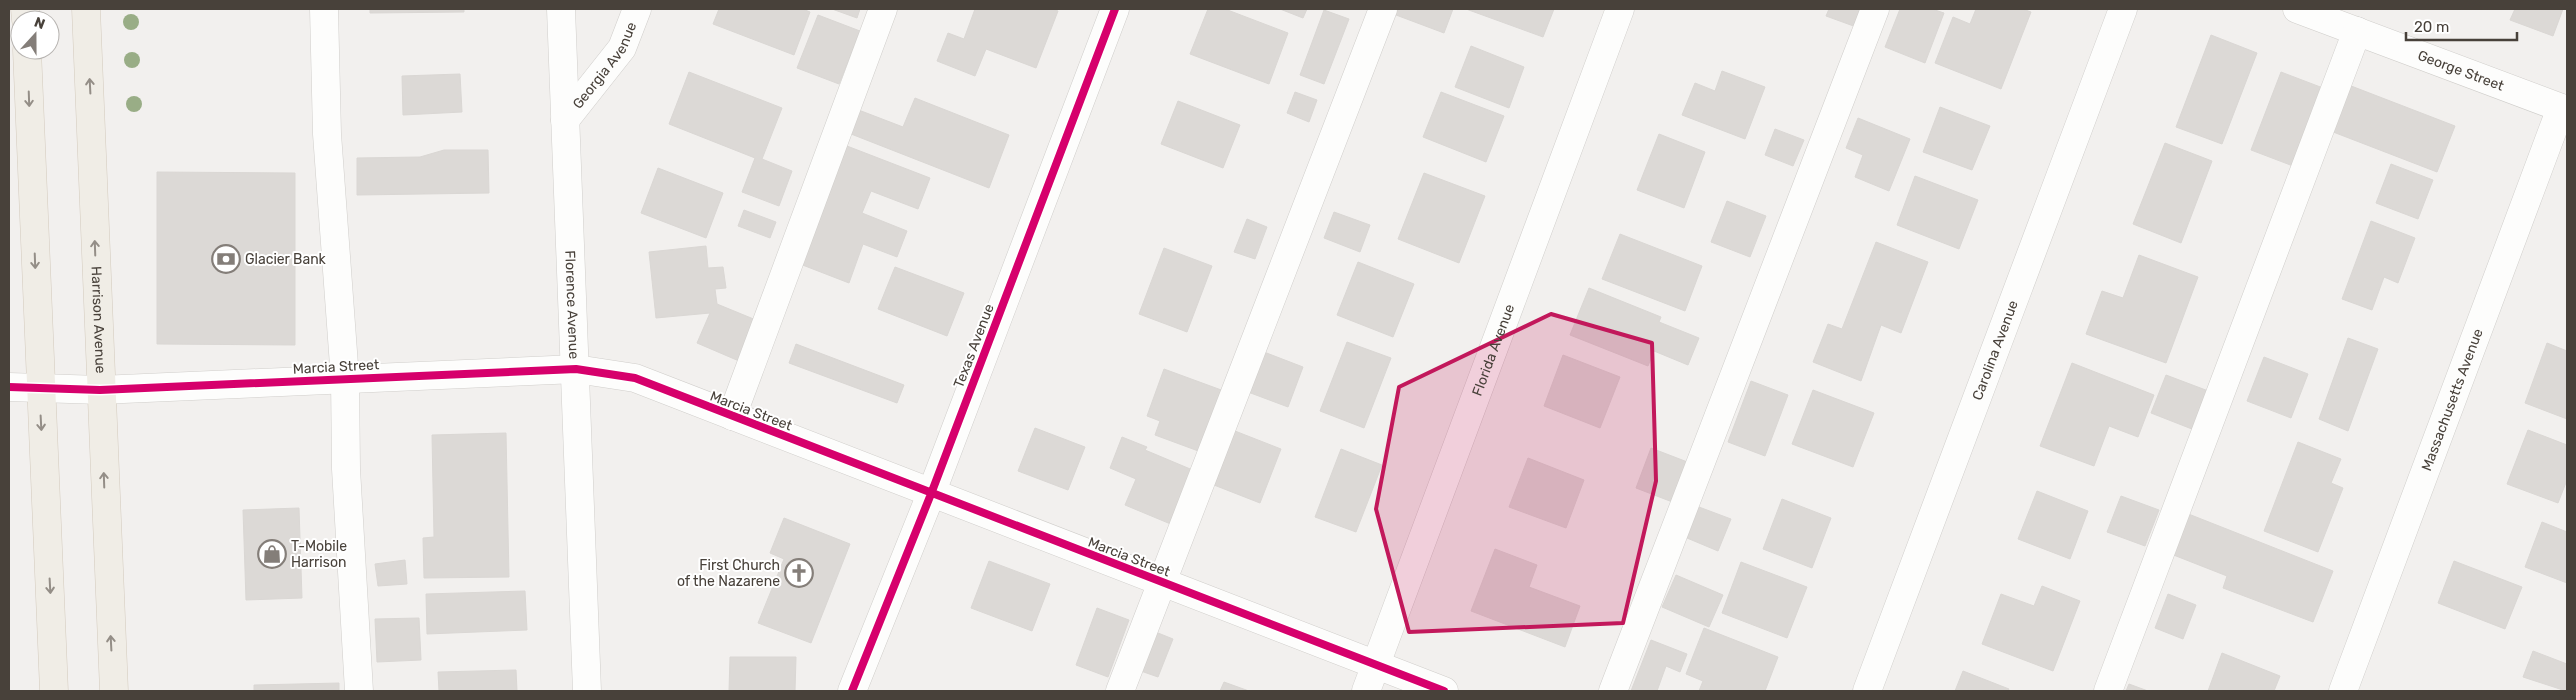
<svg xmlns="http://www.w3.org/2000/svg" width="2576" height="700" font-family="Rubik,sans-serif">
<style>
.building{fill:#dcd9d6;stroke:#dad7d4}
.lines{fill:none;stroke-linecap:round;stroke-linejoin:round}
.minor-casing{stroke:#d0cecb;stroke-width:29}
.major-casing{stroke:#d3cabd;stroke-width:29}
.minor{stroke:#fdfdfc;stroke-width:28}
.major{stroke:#f0ede6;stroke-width:28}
.cycleway-casing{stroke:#fff;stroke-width:11}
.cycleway{stroke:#d6006c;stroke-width:8}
.tree{fill:#99ad86}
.oneway{stroke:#948e87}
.marked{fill:#c2185b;fill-opacity:0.2;stroke:#c2185b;stroke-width:4;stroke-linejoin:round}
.labels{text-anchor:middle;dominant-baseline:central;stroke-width:4;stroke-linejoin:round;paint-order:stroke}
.street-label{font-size:14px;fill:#48413a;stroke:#fff}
.poi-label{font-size:14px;fill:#48413a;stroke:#fff;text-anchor:start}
</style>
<rect width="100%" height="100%" fill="#f2f0ee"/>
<path class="building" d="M370,9H464V12L370,13Z
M719,9H803L810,12L794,55L713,24Z
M832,9H860L857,18Z
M975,9H1053L1058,11L1036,68L986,49L975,76L937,61L948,33L964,39Z
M1208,9H1225L1288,33L1269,84L1190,54Z
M1280,9H1307L1303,18Z
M1390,9H1453L1444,33L1388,12Z
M1466,9H1554L1543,37Z
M1829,9H1867L1859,28L1826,16Z
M1900,9H1932L1944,13L1925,63L1885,47Z
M1976,9H2023L2031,12L2001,89L1935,63L1953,17L1970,24Z
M2515,9H2563L2553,36L2510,20Z
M1324,10L1349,19L1324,84L1300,75Z
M818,15L860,31L839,84L797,68Z
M2211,35L2257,53L2222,144L2176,127Z
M1471,46L1524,67L1509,108L1455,87Z
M1722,71L1765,87L1745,139L1682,115L1695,83L1715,91Z
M689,72L782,108L762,159L792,171L779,206L742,192L755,158L669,124Z
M2281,72L2323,88L2293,166L2251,150Z
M460,74L462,112L403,115L402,76Z
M2346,84L2455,126L2437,172L2328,130Z
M1295,92L1317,100L1309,122L1287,113Z
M1441,92L1504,116L1486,162L1423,137Z
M915,98L1009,135L989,188L846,132L856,109L903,127Z
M1178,101L1240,125L1223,168L1161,144Z
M1940,107L1990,126L1972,170L1923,152Z
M1858,118L1910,139L1889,191L1855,177L1863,155L1846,148Z
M1775,129L1804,140L1793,166L1765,155Z
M1659,134L1705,152L1684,208L1637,190Z
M2165,143L2212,161L2181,243L2133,224Z
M847,146L930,178L918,209L871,191L862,213L907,231L897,257L863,244L849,283L800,264Z
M444,150H488L489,193L357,195V158L420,157Z
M2391,164L2433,180L2418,219L2376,203Z
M658,168L723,193L706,238L641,213Z
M157,172L295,173V345L157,344Z
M1424,173L1485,196L1459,263L1398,239Z
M1915,176L1978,200L1959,249L1897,225Z
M1727,201L1766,216L1750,257L1711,242Z
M744,210L776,222L770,238L738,226Z
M1334,212L1370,225L1360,252L1324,238Z
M1247,219L1267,227L1255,259L1234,252Z
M2371,221L2415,238L2398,283L2384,277L2372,310L2342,299Z
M1620,234L1702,266L1685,311L1602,279Z
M1876,242L1928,262L1901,333L1881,325L1861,381L1813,362L1828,324L1842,329Z
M706,246L708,268L723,267L726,288L715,289L717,304L756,320L739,361L697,343L710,313L656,318L649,252Z
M1164,248L1212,266L1187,332L1139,314Z
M2139,255L2198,277L2166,363L2086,334L2102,291L2123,298Z
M1358,262L1414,284L1393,337L1337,315Z
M895,267L964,293L947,336L878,309Z
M1589,288L1661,317L1659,322L1699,338L1688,365L1654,351L1648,366L1570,335Z
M2348,338L2378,349L2348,431L2319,419Z
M1347,342L1391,358L1364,428L1320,411Z
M2547,343L2567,351V419L2525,403Z
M796,344L904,385L897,403L789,363Z
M1264,352L1303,367L1288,407L1248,392Z
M1563,355L1620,377L1600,428L1544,406Z
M2264,357L2308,374L2291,418L2247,401Z
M2072,363L2154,395L2138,437L2109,426L2094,466L2040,446Z
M1164,369L1224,391L1201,452L1155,435L1160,421L1147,416Z
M2166,375L2211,392L2197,431L2151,413Z
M1751,381L1788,395L1765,456L1728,442Z
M1813,390L1874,413L1853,467L1792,444Z
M1035,428L1085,447L1068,490L1018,471Z
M2528,430L2567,445V480L2558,503L2507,484Z
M1235,431L1281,449L1260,503L1214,485Z
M506,433L509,577L424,578L423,538L434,537L432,435Z
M1122,437L1147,447L1145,450L1195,471L1173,525L1125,505L1136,479L1110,468Z
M2298,442L2341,459L2331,483L2343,488L2318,552L2264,531Z
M1651,448L1690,463L1675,503L1636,488Z
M1341,449L1382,465L1356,532L1315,517Z
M1528,458L1584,480L1566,528L1509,507Z
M2037,491L2088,511L2070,559L2018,539Z
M2121,496L2159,510L2145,546L2107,532Z
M1782,499L1831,518L1812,568L1763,549Z
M1699,507L1731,519L1718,551L1687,538Z
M299,508L302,598L246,600L243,510Z
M2186,513L2333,571L2313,622L2223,588L2227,576L2171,554Z
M784,518L850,544L811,643L758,623L784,559L770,553Z
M2542,522L2567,532V583L2525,567Z
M1495,549L1537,565L1529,587L1580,606L1565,647L1471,611Z
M405,560L407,584L378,586L375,564Z
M989,561L1050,584L1032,631L971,608Z
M2454,561L2522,587L2505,629L2438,603Z
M1741,562L1807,587L1787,638L1722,613Z
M1676,575L1723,595L1709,627L1662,607Z
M2042,586L2080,601L2053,671L1982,644L2001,594L2034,606Z
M525,591L527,630L427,634L426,594Z
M2168,594L2196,605L2183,639L2155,628Z
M1097,608L1129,620L1108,677L1076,665Z
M419,618L421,660L377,662L375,619Z
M1704,628L1778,657L1765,691H1699L1703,681L1686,674Z
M1153,631L1173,639L1158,677L1138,670Z
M1651,640L1687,654L1680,672L1666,666L1657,691H1631Z
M2533,651L2567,664L2566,691L2523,677Z
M2222,653L2280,676L2274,691H2208Z
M730,657H796L795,691H729Z
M516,670L517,691H439L438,672Z
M1963,671L2009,689L2008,691H1955Z
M1224,682L1249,691H1220Z
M339,683V691H254V685Z
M2129,684L2148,691H2126Z"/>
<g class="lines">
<defs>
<g id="minor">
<path d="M324,9L327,134L345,379L346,469L359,691"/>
<path id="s1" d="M561,9L587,691"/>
<path id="s2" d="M2297,9L2567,110"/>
<path id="s3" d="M565,120L622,48L637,9"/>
<path d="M9,387L100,390L576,369L635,378L1444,691"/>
<path d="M732,416L883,9"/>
<path d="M852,691L931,494L1115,9"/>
<path d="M1120,691L1383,9"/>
<path id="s4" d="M1366,691L1620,9"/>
<path d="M1613,691L1875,9"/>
<path id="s5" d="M1867,691L2123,9"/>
<path d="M2108,691L2357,31"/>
<path id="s6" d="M2343,691L2561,108"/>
</g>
<g id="major">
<path d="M25,9L26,20"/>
<path id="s7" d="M86,9L114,691"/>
<path d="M27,50L54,691"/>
</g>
</defs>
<use href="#minor" class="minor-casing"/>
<use href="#major" class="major-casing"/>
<use href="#minor" class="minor"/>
<use href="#major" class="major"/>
<defs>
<path id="cycleway" d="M9,387L100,390L576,369L635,378L1444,691
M852,691L931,494L1115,9"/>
</defs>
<use href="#cycleway" class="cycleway-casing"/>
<use href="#cycleway" class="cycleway"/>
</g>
<g class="tree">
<circle cx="131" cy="22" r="8"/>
<circle cx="132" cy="60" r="8"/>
<circle cx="134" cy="104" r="8"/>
</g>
<defs><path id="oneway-shaft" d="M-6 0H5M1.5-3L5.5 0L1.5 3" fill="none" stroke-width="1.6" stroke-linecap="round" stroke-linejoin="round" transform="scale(1.25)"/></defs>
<g class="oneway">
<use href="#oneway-shaft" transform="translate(90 86) rotate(-93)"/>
<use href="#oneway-shaft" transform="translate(29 99) rotate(88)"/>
<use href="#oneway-shaft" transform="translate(95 248) rotate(-92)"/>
<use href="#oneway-shaft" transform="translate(35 261) rotate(88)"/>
<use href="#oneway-shaft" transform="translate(41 423) rotate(87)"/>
<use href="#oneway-shaft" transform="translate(104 480) rotate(-92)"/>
<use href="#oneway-shaft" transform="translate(50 586) rotate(87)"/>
<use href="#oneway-shaft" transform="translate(111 643) rotate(-93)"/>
</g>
<path class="marked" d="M1551,314L1652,343L1656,481L1623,623L1409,632L1376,509L1399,387Z"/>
<defs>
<symbol id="bank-ring" viewBox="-11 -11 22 22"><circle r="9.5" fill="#fff" stroke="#847e79" stroke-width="1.5"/><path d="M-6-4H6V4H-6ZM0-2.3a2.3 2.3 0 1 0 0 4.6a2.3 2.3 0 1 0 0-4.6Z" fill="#847e79"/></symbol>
<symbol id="shop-ring" viewBox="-11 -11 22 22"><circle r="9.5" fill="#fff" stroke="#847e79" stroke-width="1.5"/><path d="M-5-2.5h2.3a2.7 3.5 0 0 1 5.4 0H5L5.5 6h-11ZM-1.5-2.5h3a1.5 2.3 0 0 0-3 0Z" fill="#847e79"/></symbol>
<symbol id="church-ring" viewBox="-11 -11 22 22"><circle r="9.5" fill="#fff" stroke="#847e79" stroke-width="1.5"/><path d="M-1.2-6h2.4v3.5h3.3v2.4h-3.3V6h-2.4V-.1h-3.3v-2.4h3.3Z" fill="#847e79"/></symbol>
</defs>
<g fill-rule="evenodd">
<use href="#bank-ring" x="210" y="243" width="32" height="32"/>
<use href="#shop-ring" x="256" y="538" width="32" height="32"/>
<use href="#church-ring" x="783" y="557" width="32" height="32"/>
</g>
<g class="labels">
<g class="street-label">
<text stroke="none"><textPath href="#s3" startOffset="68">Georgia Avenue</textPath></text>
<text stroke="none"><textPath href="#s2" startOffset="175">George Street</textPath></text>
<text stroke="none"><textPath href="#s1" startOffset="296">Florence Avenue</textPath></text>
<text stroke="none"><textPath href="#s7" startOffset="311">Harrison Avenue</textPath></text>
<text transform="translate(974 346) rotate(-69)">Texas Avenue</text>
<text stroke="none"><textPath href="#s4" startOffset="364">Florida Avenue</textPath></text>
<text stroke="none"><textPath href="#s5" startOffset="364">Carolina Avenue</textPath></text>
<text transform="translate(336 367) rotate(-3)">Marcia Street</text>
<text stroke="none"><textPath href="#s6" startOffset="311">Massachusetts Avenue</textPath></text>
<text transform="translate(751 411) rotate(21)">Marcia Street</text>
<text transform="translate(1129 557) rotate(21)">Marcia Street</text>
</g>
<g class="poi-label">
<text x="245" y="259">Glacier Bank</text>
<text x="291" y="546">T-Mobile<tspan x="291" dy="16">Harrison</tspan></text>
<text x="780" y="565" text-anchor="end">First Church<tspan x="780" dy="16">of the Nazarene</tspan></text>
</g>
</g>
<rect width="2576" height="700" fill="none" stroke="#48413a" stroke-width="20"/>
<g transform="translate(35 35) rotate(21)"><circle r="24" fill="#ffffff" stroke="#b6b3b0"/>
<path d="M0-4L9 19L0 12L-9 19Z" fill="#847e79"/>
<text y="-8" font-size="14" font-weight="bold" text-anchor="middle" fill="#48413a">N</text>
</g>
<path d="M2406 32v8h111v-8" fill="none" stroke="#48413a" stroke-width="2.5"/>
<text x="2414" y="32" font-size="15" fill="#48413a" stroke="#ffffff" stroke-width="4" paint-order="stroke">20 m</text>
</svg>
